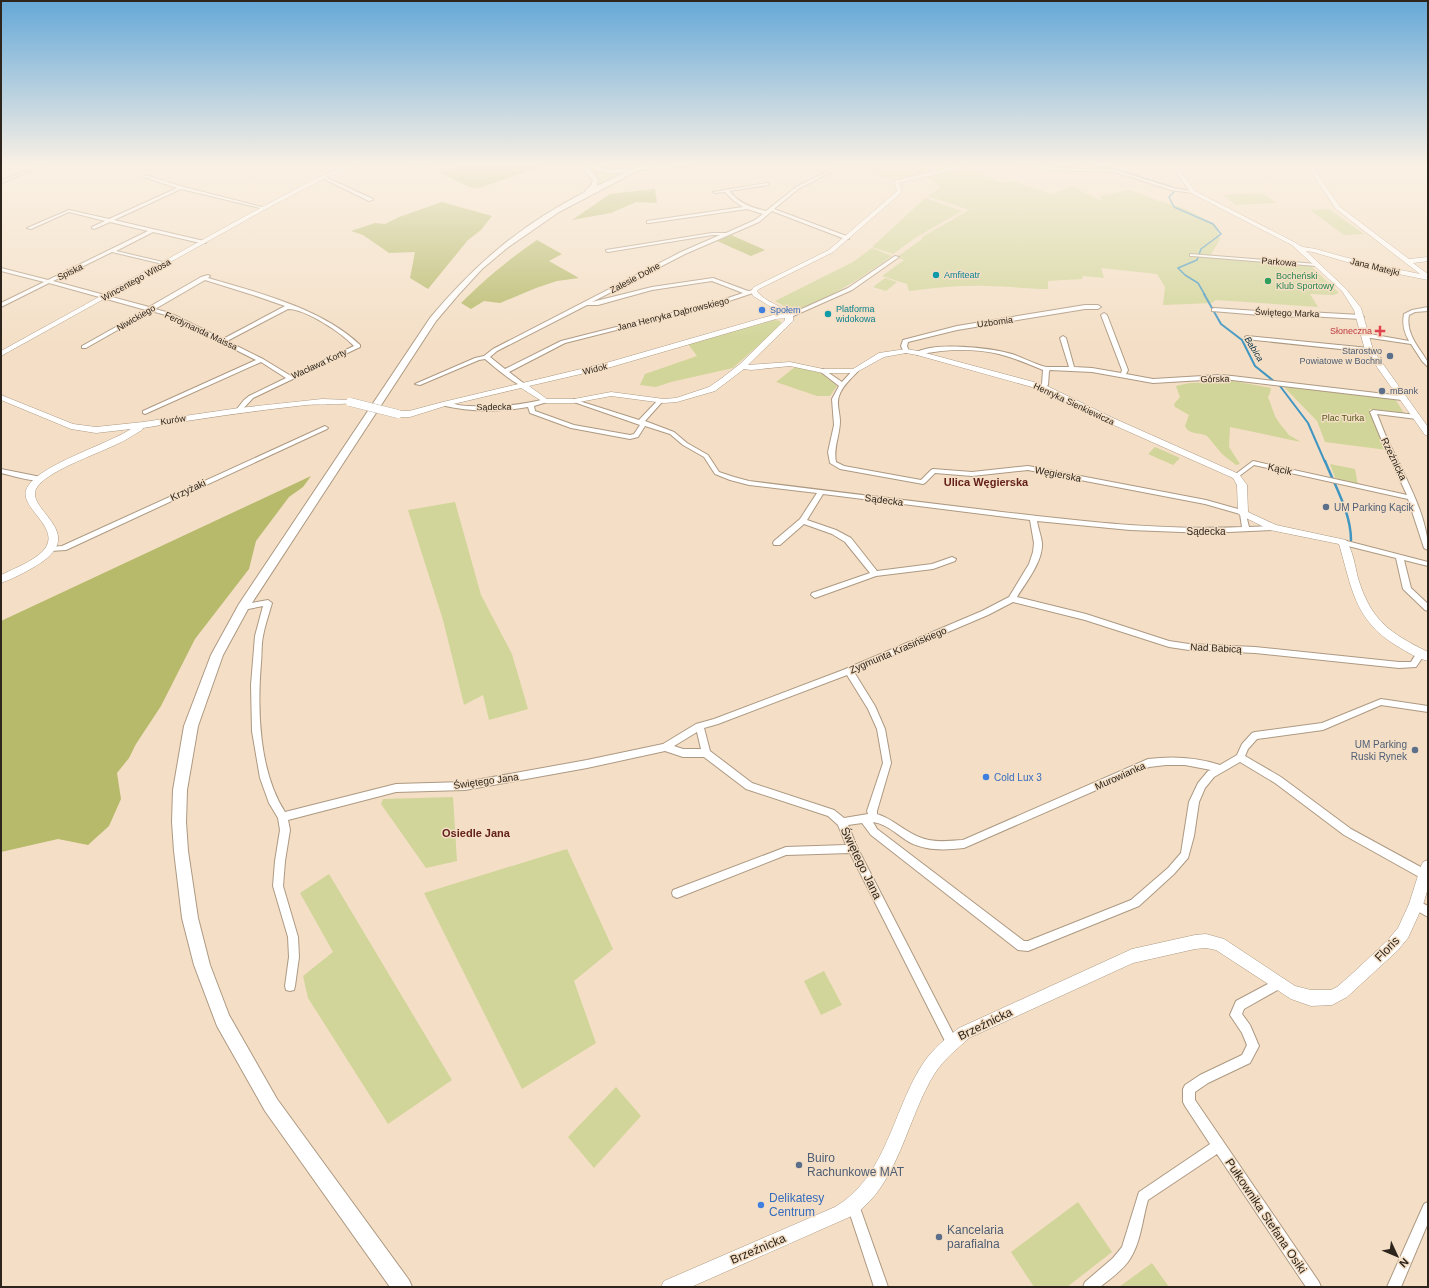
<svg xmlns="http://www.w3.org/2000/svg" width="1429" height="1288" font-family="Helvetica,sans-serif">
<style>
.green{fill:#d1d599}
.forest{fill:#b6ba6a}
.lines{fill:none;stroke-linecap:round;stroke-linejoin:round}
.stream-far2{stroke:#4196c1;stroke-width:1.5}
.stream-far1{stroke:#4196c1;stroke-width:2}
.stream{stroke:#4196c1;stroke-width:2.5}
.street-casing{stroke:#ad9982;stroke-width:2}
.secondary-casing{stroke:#ad9982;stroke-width:1}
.primary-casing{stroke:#ad9982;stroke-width:2}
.street{fill:#fff;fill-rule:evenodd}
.secondary{fill:#fff;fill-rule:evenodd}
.primary{fill:#fff;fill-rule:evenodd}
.secondary-bridge-casing{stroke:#ad9982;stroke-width:9;stroke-linecap:butt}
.secondary-bridge{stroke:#fff;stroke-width:8}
.culture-dot{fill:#0f9aa8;stroke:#f4dfc6;stroke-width:1.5}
.leisure-dot{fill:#2e9e5b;stroke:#f4dfc6;stroke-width:1.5}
.shop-dot{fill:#3f7fe0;stroke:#f4dfc6;stroke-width:1.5}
.health-dot{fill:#e0444e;stroke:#f4dfc6;stroke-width:1.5}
.service-dot{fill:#5c6f8a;stroke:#f4dfc6;stroke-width:1.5}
.labels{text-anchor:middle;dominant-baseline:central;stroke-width:3;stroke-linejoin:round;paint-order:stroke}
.far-street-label{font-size:9px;fill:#2d251c;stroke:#f4dfc6}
.far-culture-label{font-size:9px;fill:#0d838f;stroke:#f4dfc6;text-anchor:start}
.far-leisure-label{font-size:9px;fill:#27864d;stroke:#f4dfc6;text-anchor:start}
.far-shop-label{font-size:9px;fill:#366cbe;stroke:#f4dfc6;text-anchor:start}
.far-health-label{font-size:9px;fill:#be3a42;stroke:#f4dfc6;text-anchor:end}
.far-water-label{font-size:9px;font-style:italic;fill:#0f3548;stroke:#f4dfc6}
.far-service-label{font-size:9px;fill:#4e5e75;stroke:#f4dfc6;text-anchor:end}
.far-park-label{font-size:9px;fill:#54561a;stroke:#f4dfc6}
.street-label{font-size:10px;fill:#2d251c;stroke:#f4dfc6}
.service-label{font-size:10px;fill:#4e5e75;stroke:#f4dfc6;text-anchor:start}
.shop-label{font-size:10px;fill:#366cbe;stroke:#f4dfc6;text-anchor:start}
.neighbourhood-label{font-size:11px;font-weight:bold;fill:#64201b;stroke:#f4dfc6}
.near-street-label{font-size:12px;fill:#2d251c;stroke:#f4dfc6}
.near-service-label{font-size:12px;fill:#4e5e75;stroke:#f4dfc6;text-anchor:start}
.near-shop-label{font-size:12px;fill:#366cbe;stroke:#f4dfc6;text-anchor:start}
</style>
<rect width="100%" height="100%" fill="#f4dfc6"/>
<path class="green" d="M585,164H590L596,170L625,172L598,185V179L585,166Z
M595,164H640C628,169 605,176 595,164Z
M854,164H908L928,171H937L898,178H885L874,172L848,165Z
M966,166L1002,183L1016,180L1020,184L1052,194L1073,186L1079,190L1102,201L1100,196L1129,190L1159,201L1183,208L1215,224L1220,239L1209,258L1310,265L1339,293L1333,295L1310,294L1318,307L1216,300L1212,303L1163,305L1165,287L1157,274L1101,268L1104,278L1083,276L1082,279L1048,281V289C1027,289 1007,286 986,286C961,285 935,288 909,291L907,284L882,276L904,260L897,257L922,239V237L969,210L928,196L941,187L927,177Z
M1262,193L1277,203L1236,205L1223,195Z
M925,198L962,211L915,238L893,254L872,247Z
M1329,209L1364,234L1344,235L1310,210Z
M872,248L892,256C861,278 830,299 793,311L775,301L853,262Z
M885,278L897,282L886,291L873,287Z
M775,320L780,321L782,324L733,368L671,382L656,387L640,385L645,374L697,356L688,344Z
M795,367L821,373L837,386L830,396H817L776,382Z
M1228,380L1271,388L1270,393L1268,397L1275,416L1280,424L1289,435L1301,442L1230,427L1229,447L1240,464L1236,465L1222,454L1207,436C1199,432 1189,435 1185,426L1189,415L1175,407L1174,404L1180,397L1176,386C1186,383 1194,382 1205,383C1212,383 1220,381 1228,380Z
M1286,386L1395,399L1404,413L1369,409L1387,450L1325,442L1317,421L1284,387Z
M1155,447L1180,458L1173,465L1148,454Z
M1330,464L1355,469L1358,485L1336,480Z
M455,502L481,595L512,654L528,709L489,720L483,695L464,705L443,620L408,510Z
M453,797L457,861L426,868L381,804L383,799Z
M567,849L613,949L574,981L596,1043L522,1089L424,893Z
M329,874L452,1080L388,1124L308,998L303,976L333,952L300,893Z
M824,971L842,1005L821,1015L804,981Z
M616,1087L641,1116L594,1168L568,1137Z
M1078,1202L1112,1252L1067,1287H1034L1011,1252Z
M1152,1263L1169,1287H1119Z"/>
<path class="forest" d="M464,164H549L479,188L470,187L440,173Z
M655,189L657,203L636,202L611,213L572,220L610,194Z
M442,202L492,216L481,230L468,240L428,289L410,278L415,252L389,253L363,235L351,231L375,223L385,224L399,217Z
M731,235L765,250L751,256L717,241Z
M537,240L562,254L549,261L579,278L557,281L536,288L500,303L484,301L471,309L461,303C486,278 508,260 537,240Z
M311,476L303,487L289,497L256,541L249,569L195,639L161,706L136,744L129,758L117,773L121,799L109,826L88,845L58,839L1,852V621Z"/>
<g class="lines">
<path class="stream-far2" d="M1082,164L1115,169L1172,187
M1174,192L1169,197L1174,207L1213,224L1221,234L1201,249L1197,260L1178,268L1185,275L1198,283L1205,295"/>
<path class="stream-far1" d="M1204,294L1221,324L1242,340L1255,366L1280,386L1308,423L1325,462"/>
<path class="stream" d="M1325,461C1335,486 1351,513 1351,540"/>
<defs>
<path id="street" d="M42,164H46L1,183V181Z
M425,164H429L418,169L415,168Z
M843,164H847L798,189L774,209L849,237V239H845L772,211L759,222L685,254L592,302L652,287L713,278L748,291L756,290V292L723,303L565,343L509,372L526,385V387C519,388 492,365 485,359L479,360L420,385L415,384L475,358L484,356L493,349L681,252L720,235H712L608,252L606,251V250L712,233H726L755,220L763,214L747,209L649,223H647V221L743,207L734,201L725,192L715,193L713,192L767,183H768V185L729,191C739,203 751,208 766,211L796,187ZM712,281L743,293L719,301L561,341L505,369L490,357L497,351L587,305H598L652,290Z
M1021,164H1028L1058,168L1115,170L1173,188L1195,192L1193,193L1171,190L1115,172L1050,170Z
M1327,164H1373L1371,165H1329Z
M145,175L184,187L266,208L264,209L181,189L114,220L204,241H206V243L196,242L153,232L116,251L167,263V265L112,252L53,281L149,307L201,277L208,275L210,276L208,278C257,292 323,309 360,345V347L253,398L241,411L239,412L236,410L244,400L249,396L286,378L261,362L145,414L143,413V411L256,360L166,315L151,311L86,348H82V346L146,310L49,283L1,307V303L44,282L1,271V268L48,280L148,231L110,222L94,229L92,228V227L105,221L69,212L31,229L27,228L69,210L109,219L177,188L144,177ZM205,280L253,295L285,306L223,339L170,313L155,309ZM288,309C306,309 342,333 354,346L291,376L263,359L227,341Z
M323,176L373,199V200L369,201L322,178Z
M1190,254L1317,264L1319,265L1317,266L1192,256H1190Z
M895,256L899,257L852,290L791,317L786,316L848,288Z
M1085,305H1098L1101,307L1098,309H1085L957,330L908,342L907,346L909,351L906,353L904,352L901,346L903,340L957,326Z
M1428,307V311L1415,312L1409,315C1406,329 1414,342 1422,353C1425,358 1428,360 1428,367L1422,361L1411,344L1364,337L1361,335L1364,333L1409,341C1404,332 1402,324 1404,314L1412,310Z
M1214,308L1285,313L1307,312L1361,315L1364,317L1361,319L1307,316L1285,317L1212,311V309Z
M1104,313L1107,315L1128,370L1126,374L1153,379L1220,375L1232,376L1402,396L1405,398L1402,400L1232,380L1220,379L1153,383L1092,372L1050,370L1049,371L1048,385L1042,389L1039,387L1042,384L1043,370C1029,364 1014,358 999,354C973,348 944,349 918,355L915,353C933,341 992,348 1012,354C1021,357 1039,366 1047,367C1054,367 1062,367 1069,367L1060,338L1063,336L1066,338L1074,367L1092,368L1121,373L1122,370L1101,315Z
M1247,336L1369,348L1372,350L1369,352L1245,339V337Z
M823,369L842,382L853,370L858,371C851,379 842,386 839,396C836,404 840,413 840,421C840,435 833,448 836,462L844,466L921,480L931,470L933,469L972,472L1028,466L1206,500L1245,511L1249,527L1273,526L1277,528L1273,530L1207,533L1130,530L1037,521C1038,528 1041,535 1042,543C1043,562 1026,582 1017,597L1086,614L1169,641L1189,644L1255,647L1399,662H1411C1414,657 1417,650 1424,652L1425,654L1416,667L1399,668L1255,653L1189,650L1169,647L1085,620L1013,602L988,615L854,672L875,706L885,729L891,763L877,811V814C893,819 904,831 919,837C932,843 949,841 963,840L1148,759C1172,756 1196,757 1220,765L1237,755L1242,744L1252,733L1255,732L1322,723L1381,699L1428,706V712L1381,705L1323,730L1257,739L1248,749L1245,756L1281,777L1351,829L1428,871V878L1425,880L1421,878L1344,835L1275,783L1240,762L1214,777L1205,788L1199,802L1194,836L1188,858L1174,874L1139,906L1028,951L1018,950L871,835L862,823L848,825L857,847L955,1037L957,1041L955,1045L951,1047L947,1045L850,853L786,855L677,898L673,896L672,893L673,890L786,847L846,845L838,825L828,816L746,789L704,757H683L665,751L587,768L465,790L396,792L288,820L290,830L285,861L283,886L298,937L299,957L295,986L294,990L290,991L286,990L285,986L289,957L288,937L273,886L275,861L280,830L278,818L269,803L260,778L252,731L251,685L255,636L263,606L243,610L239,607L240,605L268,600L272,603C269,614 265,625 263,636C261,645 262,654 261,663C257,710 259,772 285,812L396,784L465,782L587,760L663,744L696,724L714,719L843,670L982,611L1009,597L1029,564L1033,552L1034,543L1030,520L823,494L807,520L836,530L851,538L877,571L932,564L952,557L956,559L955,561L933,569L876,576L815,598L811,595L812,593L870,573L845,542L832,534L804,524L780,545H774L773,543L774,541L800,519L817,493L749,485L730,480L715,474L704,457L683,445L670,434L645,426L638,437L630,439L571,428L530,413L528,407C500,412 469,412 441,405V403C449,402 459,406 468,406C495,407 520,406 545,399L548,401L547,402L534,406L535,411L574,425L630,435L634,434L640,425L571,401L574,399L576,400L639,420L658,400L660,399L663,401L645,421L674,432L687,443L708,455L719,472L734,477L749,481C828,491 907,500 986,510C1071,520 1156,531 1242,527L1240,514L1205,504L1028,470L972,476L935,473L925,483L923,484L840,469L830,463L828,452L834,425L832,399L839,386L821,372V370ZM847,675L868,709L877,729L883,763L867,811L868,814L844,818L834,810L752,783L710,751L704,728L718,724ZM697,732L701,749H683L674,746ZM1166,765H1185L1211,770L1208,771L1198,783L1189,802L1181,853L1168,868L1131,900L1028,941H1024L877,829L873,822C888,824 898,836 911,843C928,851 946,850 964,848L1149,767Z
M1373,410L1417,415L1420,417L1417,419L1377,414C1382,426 1386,438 1392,449C1406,479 1428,517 1428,550L1424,548L1408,499L1254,465L1238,477H1234L1233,476L1253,461L1407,495L1385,448L1370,412Z
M325,426L328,428L327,429L66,550L50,551L46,549L50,547L62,546Z
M1,469L41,477L44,479C37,484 10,475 1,473Z
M1340,540H1343L1428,562V566L1404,560L1411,588L1428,604V611L1425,610L1403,589L1396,558L1340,544L1339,542Z
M1416,900L1428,906V917L1412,908L1411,905L1412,902Z
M1277,979L1281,980L1282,984L1281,988L1244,1009L1242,1014L1250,1025L1259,1046L1250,1063L1208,1083L1195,1092V1100L1319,1282L1321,1287H1306L1217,1154L1148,1200C1142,1220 1141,1244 1128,1262C1120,1272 1110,1279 1100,1287H1083L1085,1282L1113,1258L1122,1247L1139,1192L1210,1144L1185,1106L1183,1102V1089L1185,1085L1200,1075L1242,1055L1247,1045L1242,1033L1230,1015L1236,1001Z
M853,1199L857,1201L859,1205L888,1287H874L847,1205L849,1201Z
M1428,1202V1223L1401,1287H1387L1424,1204Z"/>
<path id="secondary" d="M354,164H361L325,178L266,209L1,356V351L262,207L321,176Z
M962,164H969L954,170L899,183L902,192L833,252L759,289L757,291C765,303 783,305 793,316V321L748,365L790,362L823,369H853L879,353L906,349L918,351L1045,385L1113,418L1239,474L1247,485L1248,512L1276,525L1346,540C1353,551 1355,566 1358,578C1371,621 1390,633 1428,652V661C1417,658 1407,652 1397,646C1354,620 1352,588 1339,544L1270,530L1240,515L1238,513L1237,485L1233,478L1107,422L1039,389L917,355L906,353L884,357L855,373H823L790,366L751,370L744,369L715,391L677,402L664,403L611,396L574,403H545L521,388L445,406L410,417H398L394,414L398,411H409L443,402L606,363L773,315L783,314L753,296L751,291L754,287L829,250L897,191L894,181ZM785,318V320L740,364L722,378L709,387L676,398L664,399L611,392L574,399H547L529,386L611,367L776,319Z
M1170,164H1175L1195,191L1296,243C1303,249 1310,247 1319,250C1353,260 1386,267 1420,274L1336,209L1306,164H1311L1340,207L1409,259L1428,257V261L1413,263L1428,274V280L1364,267L1313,252L1306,251L1346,289L1361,308L1373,350L1428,427V436L1425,435L1365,350L1354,310L1342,291L1292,245L1191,193Z
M1,395L73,424L96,427L143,422L239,408L322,399L350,400L354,402C351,405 315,404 306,405C252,411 197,419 143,428L142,430C133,435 125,441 115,445C97,454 44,472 36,489C26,511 92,534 34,567C24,573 12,579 1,583V575C15,568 32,562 43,551C65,527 14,507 28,486C42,464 106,445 131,429L96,433L71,429L1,400Z
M1428,860V888L1423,905L1408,938L1397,951L1347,997L1332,1005L1311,1006L1291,999L1216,950L1206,948L1195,949L1133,963L969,1038C957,1049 944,1059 935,1073C907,1117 899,1184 854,1215L691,1287H661L664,1281L835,1207C887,1177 893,1108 924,1062C934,1048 946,1038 959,1028L1132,949L1195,935L1206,934L1224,939L1295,986L1311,990H1331L1337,987L1354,972L1387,941L1398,928L1409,904L1421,866L1423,862Z"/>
<path id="primary" d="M579,164H585L598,179L597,186L626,172C614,174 597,175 590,164C597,164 601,169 608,170C615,170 625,167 631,170L644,164H651L647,167L677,164H694L691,166L639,170L559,212L507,248L482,269L459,294L436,321L248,609L223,655L198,726L187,790L186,822L188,851L198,918L210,965L229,1015L277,1099L409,1280L412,1287H390L265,1111L217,1026L194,965L182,918L174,851L172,822L173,790L184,726L211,655L239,604L430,318C476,263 521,225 585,192L586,190L591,185L593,180L582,169Z"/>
</defs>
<use href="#street" class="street-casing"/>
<use href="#secondary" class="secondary-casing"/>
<use href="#primary" class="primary-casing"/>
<use href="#street" class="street"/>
<use href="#secondary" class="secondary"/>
<use href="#primary" class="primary"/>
<defs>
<path id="secondary-bridge" d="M350,402L398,414"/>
</defs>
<use href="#secondary-bridge" class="secondary-bridge-casing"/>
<use href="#secondary-bridge" class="secondary-bridge"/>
</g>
<linearGradient id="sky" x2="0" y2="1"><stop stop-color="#65a8d8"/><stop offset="0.48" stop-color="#faf1e5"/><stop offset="1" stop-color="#faf1e5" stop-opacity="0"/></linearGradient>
<rect width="1429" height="344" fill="url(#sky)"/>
<g class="culture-dot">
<circle cx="936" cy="275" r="4"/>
<circle cx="828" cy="314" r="4"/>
</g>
<circle class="leisure-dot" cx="1268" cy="281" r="4"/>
<g class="shop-dot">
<circle cx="762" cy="310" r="4"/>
<circle cx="986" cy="777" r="4"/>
<circle cx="761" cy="1205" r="4"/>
</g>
<path class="health-dot" d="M1378 325h4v4h4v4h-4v4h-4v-4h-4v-4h4z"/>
<g class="service-dot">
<circle cx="1390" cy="356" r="4"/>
<circle cx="1382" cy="391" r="4"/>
<circle cx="1326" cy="507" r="4"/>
<circle cx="1415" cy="750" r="4"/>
<circle cx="799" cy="1165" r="4"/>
<circle cx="939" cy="1237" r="4"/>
</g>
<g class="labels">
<g class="far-street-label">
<text transform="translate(1279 262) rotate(5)">Parkowa</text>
<text transform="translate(1375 267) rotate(14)">Jana Matejki</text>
<text transform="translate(70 272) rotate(-26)">Spiska</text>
<text transform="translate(635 278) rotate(-28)">Zalesie Dolne</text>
<text transform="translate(136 280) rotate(-29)">Wincentego Witosa</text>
<text transform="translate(1287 313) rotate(2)">Świętego Marka</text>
<text transform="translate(673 314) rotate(-14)">Jana Henryka Dąbrowskiego</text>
<text transform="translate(136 318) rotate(-30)">Niwickiego</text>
<text transform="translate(995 322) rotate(-8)">Uzbornia</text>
<text transform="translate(201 331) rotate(25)">Ferdynanda Maissa</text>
<text transform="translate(319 364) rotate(-25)">Wacława Korty</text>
<text transform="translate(595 369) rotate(-14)">Widok</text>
<text transform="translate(1215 379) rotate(-1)">Górska</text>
<text transform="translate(1074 404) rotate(25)">Henryka Sienkiewicza</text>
<text transform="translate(494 407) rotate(-1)">Sądecka</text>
<text transform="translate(173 420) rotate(-9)">Kurów</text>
</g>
<g class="far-culture-label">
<text x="944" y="275">Amfiteatr</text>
<text x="836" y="309">Platforma<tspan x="836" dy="10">widokowa</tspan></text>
</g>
<g class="far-leisure-label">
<text x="1276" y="276">Bocheński<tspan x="1276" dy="10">Klub Sportowy</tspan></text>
</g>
<g class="far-shop-label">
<text x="770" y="310">Społem</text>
</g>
<g class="far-health-label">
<text x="1372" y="331">Słoneczna</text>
</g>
<g class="far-water-label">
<text transform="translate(1254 349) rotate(58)">Babica</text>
</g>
<g class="far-service-label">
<text x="1382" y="351">Starostwo<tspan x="1382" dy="10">Powiatowe w Bochni</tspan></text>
<text x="1390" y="391" text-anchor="start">mBank</text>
</g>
<g class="far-park-label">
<text x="1343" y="418">Plac Turka</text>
</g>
<g class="street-label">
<text transform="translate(1394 459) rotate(64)">Rzeźnicka</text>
<text transform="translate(1280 469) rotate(13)">Kącik</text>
<text transform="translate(1058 474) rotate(11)">Węgierska</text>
<text transform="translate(188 490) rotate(-25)">Krzyżaki</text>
<text transform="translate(884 500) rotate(7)">Sądecka</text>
<text x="1206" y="531">Sądecka</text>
<text transform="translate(1216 648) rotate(3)">Nad Babicą</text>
<text transform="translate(898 650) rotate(-23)">Zygmunta Krasińskiego</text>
<text transform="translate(1120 776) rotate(-24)">Murowianka</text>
<text transform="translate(486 781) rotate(-8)">Świętego Jana</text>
</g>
<g class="service-label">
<text x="1334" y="507">UM Parking Kącik</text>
<text x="1407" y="744" text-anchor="end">UM Parking<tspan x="1407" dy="12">Ruski Rynek</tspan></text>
</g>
<g class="shop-label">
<text x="994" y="777">Cold Lux 3</text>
</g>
<g class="neighbourhood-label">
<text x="986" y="482">Ulica Węgierska</text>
<text x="476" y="833">Osiedle Jana</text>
</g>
<g class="near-street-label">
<text transform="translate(861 863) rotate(64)">Świętego Jana</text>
<text transform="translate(1387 949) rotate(-46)">Floris</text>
<text transform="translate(985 1024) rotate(-26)">Brzeźnicka</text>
<text transform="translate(1266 1216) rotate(56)">Pułkownika Stefana Osiki</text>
<text transform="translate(758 1249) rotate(-23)">Brzeźnicka</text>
</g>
<g class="near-service-label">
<text x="807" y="1158">Buiro<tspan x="807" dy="14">Rachunkowe MAT</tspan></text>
<text x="947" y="1230">Kancelaria<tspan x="947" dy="14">parafialna</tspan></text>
</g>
<g class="near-shop-label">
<text x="769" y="1198">Delikatesy<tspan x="769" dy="14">Centrum</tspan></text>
</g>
</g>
<rect width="1429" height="1288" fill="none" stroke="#2d251c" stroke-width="4"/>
<g transform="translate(1397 1256) rotate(134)" stroke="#f4dfc6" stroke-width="3" paint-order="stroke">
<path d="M0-3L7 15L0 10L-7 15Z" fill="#2d251c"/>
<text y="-6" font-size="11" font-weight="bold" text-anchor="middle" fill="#2d251c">N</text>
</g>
</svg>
